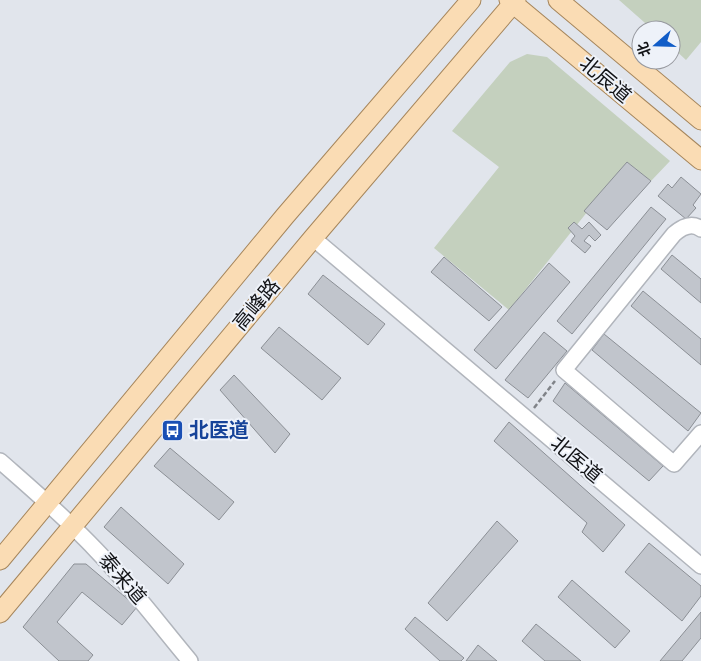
<svg xmlns="http://www.w3.org/2000/svg" width="701" height="661" font-family="'Alegreya Sans','Noto Sans SC',sans-serif">
<style>
.green{fill:#c4d0be}
.building{fill:#c1c5cc;stroke:#8b8f95}
.lines{fill:none;stroke-linecap:round;stroke-linejoin:round}
.minor-casing{stroke:#b1b5bc;stroke-width:18}
.major-casing{stroke:#a6865c;stroke-width:21}
.path{stroke:#808388;stroke-width:2.5;stroke-dasharray:5 2.5;stroke-linecap:butt}
.minor{stroke:#fff;stroke-width:15}
.major{stroke:#fadcb4;stroke-width:19}
.labels{text-anchor:middle;dominant-baseline:central;stroke-width:4;stroke-linejoin:round;paint-order:stroke}
.street-label{font-size:20px;fill:#111215;stroke:#eef2f9}
.transit-label{font-size:20px;font-weight:bold;fill:#164399;stroke:#eef2f9;text-anchor:start}
</style>
<rect width="100%" height="100%" fill="#e1e5ec"/>
<path class="green" d="M619,0H701V42L686,60L671,46V30H653Z
M527,54L547,57L670,161L651,181L627,162L509,310L434,248L499,167L452,131L510,62Z"/>
<path class="building" d="M627,162L651,181L607,230L584,211Z
M681,177L701,194L693,205L696,208L686,219L658,196L668,184L672,188Z
M651,207L666,219L572,334L557,321Z
M574,222L582,229L589,222L601,235L595,241L589,235L584,241L591,246L585,253L571,241L575,236L568,228Z
M672,255L701,279V303L661,269Z
M444,257L502,307L489,321L431,272Z
M549,263L570,282L496,369L474,350Z
M323,275L385,324L368,345L308,294Z
M643,291L701,339V365L631,306Z
M279,327L341,378L322,400L261,348Z
M544,332L567,351L528,398L505,380Z
M604,334L701,413L688,431L592,350Z
M234,375L290,434L275,453L220,390Z
M565,383L663,466L649,481L553,401Z
M509,422L625,525L603,552L582,532L587,523L494,441Z
M170,448L234,502L219,520L154,466Z
M121,507L184,564L168,584L104,527Z
M497,521L518,541L447,621L428,603Z
M649,543L701,586V596L682,621L625,572Z
M74,564H86L137,607L122,625L82,592L57,622L93,655L88,661H59L23,627Z
M572,580L630,631L615,648L558,597Z
M701,612V638L682,661H660Z
M415,617L464,658L461,661H440L405,629Z
M536,624L581,661H545L522,641Z
M478,645L497,661H466Z"/>
<g class="lines">
<defs>
<path id="minor" d="M701,229C692,222 682,227 674,234L564,370L674,464L701,433
M313,238L701,566
M0,461C33,490 66,518 96,550C130,585 159,624 190,661"/>
<path id="major" d="M509,0L701,160
M558,0L701,120
M0,560L285,216L471,0
M0,613L313,238L516,0"/>
</defs>
<use href="#minor" class="minor-casing"/>
<use href="#major" class="major-casing"/>
<path class="path" d="M534,408L555,381"/>
<use href="#minor" class="minor"/>
<use href="#major" class="major"/>
</g>
<defs>
<symbol id="bus-square" viewBox="-11 -11 22 22"><rect x="-9" y="-9" width="18" height="18" rx="4" fill="#1a4fb4" stroke="#eef2f9"/><path d="M-5-6H5V4H4V6H2V4H-2V6H-4V4H-5ZM-3.5-4V0h7V-4ZM-3.5 1.2v1.5H-2V1.2ZM2 1.2v1.5H3.5V1.2Z" fill="#fff"/></symbol>
</defs>
<g fill-rule="evenodd">
<use href="#bus-square" x="160" y="418" width="25" height="25"/>
</g>
<g class="labels">
<g class="street-label">
<text transform="translate(605 80) rotate(40)">北辰道</text>
<text transform="translate(257 305) rotate(-50)">高峰路</text>
<text transform="translate(576 460) rotate(40)">北医道</text>
<text transform="translate(122 579) rotate(49)">泰来道</text>
</g>
<g class="transit-label">
<text x="189" y="431">北医道</text>
</g>
</g>
<g transform="translate(656 45) rotate(250)"><circle r="24" fill="#eef2f9" stroke="#96989e"/>
<path d="M0-4L9 19L0 12L-9 19Z" fill="#115dc8"/>
<text y="-8" font-size="14" font-weight="bold" text-anchor="middle" fill="#111215">北</text>
</g>
</svg>
